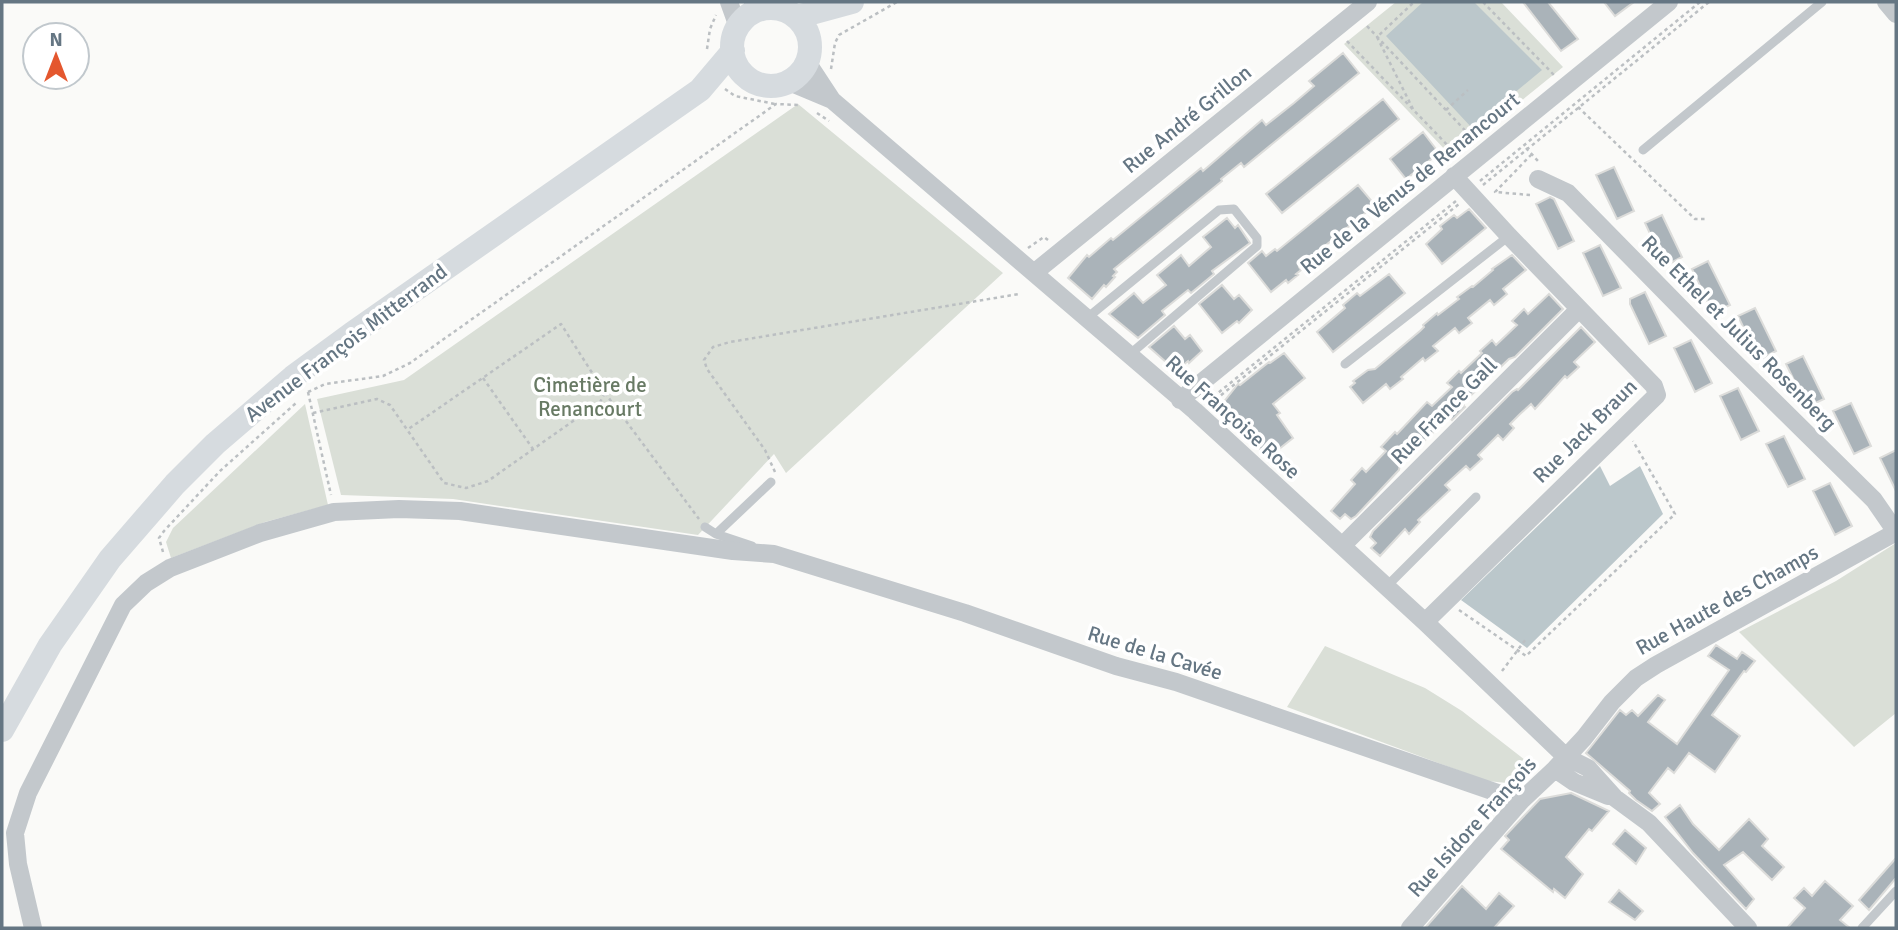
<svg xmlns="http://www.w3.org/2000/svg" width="1898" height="930" font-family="Signika,sans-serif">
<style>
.green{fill:#dadfd7}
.water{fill:#bbc7cb}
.building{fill:#aab3b9;stroke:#dcdcda;stroke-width:2}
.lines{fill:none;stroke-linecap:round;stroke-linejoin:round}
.path{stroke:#bbbfc2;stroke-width:2.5;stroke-dasharray:3.5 3.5;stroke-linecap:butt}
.lane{stroke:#c3c8cc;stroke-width:9}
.street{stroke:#c3c8cc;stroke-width:18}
.secondary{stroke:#d6dbdf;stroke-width:24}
.labels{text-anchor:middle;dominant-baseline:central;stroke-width:7;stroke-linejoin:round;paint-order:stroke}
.street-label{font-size:21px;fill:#657683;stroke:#fff}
.park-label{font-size:21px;fill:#687a64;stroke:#fff}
</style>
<rect width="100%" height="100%" fill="#fafaf8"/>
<path class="green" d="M1396,2H1501L1563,67L1452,157L1344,44Z
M798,104L1003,273L786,473L774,454L698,535L453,499L341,495L317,399L404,380Z
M305,404L328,505L265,522L171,558L166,542L173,528Z
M1896,543V713L1854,747L1739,632L1836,581Z
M1325,646L1425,688L1462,711L1534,767L1518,784L1487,781L1287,707Z"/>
<path class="water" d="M1423,2H1474L1542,70L1472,128L1386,36Z
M1600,466L1610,486L1640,466L1663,514L1527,648L1461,600Z"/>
<path class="building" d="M1523,2H1548L1578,39L1561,51Z
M1604,2H1634L1615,16Z
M1343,53L1359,73L1244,167L1241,163L1221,179L1222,181L1114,269L1117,272L1113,276L1115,277L1106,287L1104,285L1092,299L1068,278L1087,255L1089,257L1111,238L1113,240L1201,168L1203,171L1262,120L1266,125L1294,103L1314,86L1309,81Z
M1383,99L1399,119L1282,213L1266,194Z
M1423,132L1439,153L1406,179L1390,159Z
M1614,167L1634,211L1617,219L1596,175Z
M1358,185L1375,205L1299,267L1301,270L1296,274L1298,275L1288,283L1286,280L1271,292L1248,263L1262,251L1266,256L1275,249L1277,251Z
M1550,197L1554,199L1574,241L1558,249L1536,204Z
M1469,209L1486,228L1442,264L1426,244L1442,229L1440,226L1454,215L1457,218Z
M1662,215L1682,257L1665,266L1645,223Z
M1227,218L1235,228L1238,225L1250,243L1212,271L1214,274L1191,293L1188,290L1162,311L1165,315L1138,338L1109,314L1134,293L1143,303L1166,285L1157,275L1181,255L1189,266L1211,247L1203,237Z
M1600,245L1621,288L1603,296L1583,253Z
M1512,255L1526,270L1503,289L1507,294L1494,305L1490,300L1468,318L1472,323L1459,333L1455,328L1433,346L1438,351L1425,361L1423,358L1401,377L1403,379L1390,389L1386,384L1363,403L1350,387L1355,383L1353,381L1368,370L1375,369L1420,331L1424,327L1423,325L1437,313L1438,315L1459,299L1457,297L1472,286L1473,287L1493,270L1492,269Z
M1708,261L1730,305L1713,313L1692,269Z
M1389,274L1405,293L1333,352L1317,332L1345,308L1343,305L1357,293L1360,296Z
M1222,285L1234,299L1239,295L1252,310L1239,323L1237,321L1222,333L1199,304Z
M1645,292L1666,336L1649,344L1630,304V299Z
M1549,294L1563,309L1515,357L1509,359L1466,400L1463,405L1465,407L1452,420L1450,418L1445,421L1400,464L1399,470L1356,516L1351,519L1345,514L1340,519L1331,511L1355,484L1351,480L1362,468L1366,472L1386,451L1381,447L1395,432L1397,434L1427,402L1432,406L1452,387L1447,383L1459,371L1461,373L1482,353L1480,351L1492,340L1496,345L1517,325L1512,321L1524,309L1528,314Z
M1755,308L1776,351L1759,360L1738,316Z
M1174,326L1185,339L1190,335L1202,351L1189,363L1188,361L1176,371L1149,347Z
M1581,327L1595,342L1574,362L1579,367L1567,378L1565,376L1535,409L1531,404L1520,414L1510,424L1514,428L1503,440L1498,435L1478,455L1482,459L1470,470L1466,466L1445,485L1450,490L1418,520L1420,522L1409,534L1405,529L1380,556L1371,548L1376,543L1370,537L1373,531L1512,392L1517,389L1518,390Z
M1691,340L1712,383L1695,392L1674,348Z
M1284,353L1305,378L1273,404L1280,413L1277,415L1293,438L1279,449L1274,443L1263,452L1232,420L1231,422L1222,414L1224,413L1219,408L1238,384L1240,385L1269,362L1270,363Z
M1803,356L1824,399L1807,407L1786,364Z
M1738,388L1759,431L1741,440L1720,396Z
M1851,403L1871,446L1854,454L1833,411Z
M1784,436L1805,479L1788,487L1766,444Z
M1896,450V491L1880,458Z
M1830,483L1852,526L1835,535L1813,491Z
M1716,645L1737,659L1742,652L1755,661L1746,672L1744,671L1712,715L1740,736L1715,772L1689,753L1674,773L1668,768L1649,793L1660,804L1652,811L1636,800L1629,793L1630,791L1586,753L1620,710L1626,715L1632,710L1638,716L1658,695L1665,700L1648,722L1677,744L1729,670L1708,656Z
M1571,793L1609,811L1592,831L1589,829L1566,857L1583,874L1565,898L1554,889L1553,892L1501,849L1509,840L1505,836L1540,799Z
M1680,805L1693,824L1719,850L1749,819L1768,839L1762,846L1784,867L1772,880L1743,852L1724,865L1754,899L1746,909L1693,853L1665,817Z
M1625,830L1646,848L1636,864L1613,844Z
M1896,858V878L1869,910L1859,900Z
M1825,881L1853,906L1840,920L1850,928H1787L1805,908L1794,898L1804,888L1812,896Z
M1462,886L1486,909L1499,893L1514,906L1494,928H1425Z
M1619,890L1643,911L1635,920L1609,902Z"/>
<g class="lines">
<path class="path" d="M1483,2L1554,75
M1367,26L1475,141
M1347,41L1456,154
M707,49L710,29L716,15
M831,69L835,43L839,35L897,2
M725,89L735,96L775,104
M1578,107L1695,219H1706
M1413,109L1377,37L1414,2
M1446,110L1468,90
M817,113L829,121
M1526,148L1538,161
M1480,181L1700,2
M1483,185L1709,2
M1530,195L1495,192L1531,155
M1028,248L1044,237L1048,240
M483,378L533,449
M308,392L325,384L383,376L410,363L776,104L799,105
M308,392L331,495
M605,393L699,519
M1208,401L1456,201
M1213,406L1215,400L1459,204
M313,413L377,399L390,405L444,483L466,488L488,481L600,402L605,393L561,324L407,430
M775,472L765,450L707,369L704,360L713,347L730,342L1019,294
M163,552L159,538L164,531L220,471L296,403
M1459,610L1526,656L1675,514L1633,441
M1502,671L1526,639"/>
<path class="lane" d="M1643,150L1822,2
M1087,318L1219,210L1234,209L1257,238V246L1129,355
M1345,364L1509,236
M705,527L716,534L752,546
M716,534L771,482
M1386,587L1476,497
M1862,928L1896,891"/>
<path class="street" d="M729,2L738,27
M753,2L764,9
M1886,2L1896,14
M807,62L832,100L1195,411L1425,622L1566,757L1588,768L1615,798L1649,823L1748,928
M789,82L832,100
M1538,179L1568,193L1722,350L1874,500L1896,532
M1035,272L1368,2
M1180,400L1669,2
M1342,546L1579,309
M1425,622L1657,395L1654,386L1509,236L1454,176
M1555,769L1574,782L1608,796
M33,928L18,864L15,833L28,793L123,605L146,583L170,568L260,533L334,512L399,509L460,511L733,551L774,554L965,613L1116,666L1176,682L1521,801
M1410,928L1521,801L1555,769L1584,738L1612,702L1636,678L1656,665L1896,532"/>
<path class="secondary" d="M732 47a39 39 0 1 1 78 0a39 39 0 1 1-78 0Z
M797,17L852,2
M2,730L50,645L110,559L175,484L215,444L293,377L353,333L700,90L733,51"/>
</g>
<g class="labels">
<g class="street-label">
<text transform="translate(1187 119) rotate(-39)">Rue André Grillon</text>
<text transform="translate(1410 183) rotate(-39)">Rue de la Vénus de Renancourt</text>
<text transform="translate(1739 333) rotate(45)">Rue Ethel et Julius Rosenberg</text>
<text transform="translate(346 343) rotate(-37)">Avenue François Mitterrand</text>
<text transform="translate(1444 411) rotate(-45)">Rue France Gall</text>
<text transform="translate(1233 417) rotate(42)">Rue Françoise Rose</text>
<text transform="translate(1585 431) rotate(-45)">Rue Jack Braun</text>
<text transform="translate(1727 600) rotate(-29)">Rue Haute des Champs</text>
<text transform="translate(1155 653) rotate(17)">Rue de la Cavée</text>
<text transform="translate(1472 827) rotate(-48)">Rue Isidore François</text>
</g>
<g class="park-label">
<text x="590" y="385">Cimetière de<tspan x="590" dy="24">Renancourt</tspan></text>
</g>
</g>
<rect width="1898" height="930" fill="none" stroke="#657683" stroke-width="7"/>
<g transform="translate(56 56)"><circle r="33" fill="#ffffff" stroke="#c1c8cd" stroke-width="2"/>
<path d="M0-5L12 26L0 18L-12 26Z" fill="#e4572e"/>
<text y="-10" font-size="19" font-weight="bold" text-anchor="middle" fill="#657683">N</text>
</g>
</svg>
